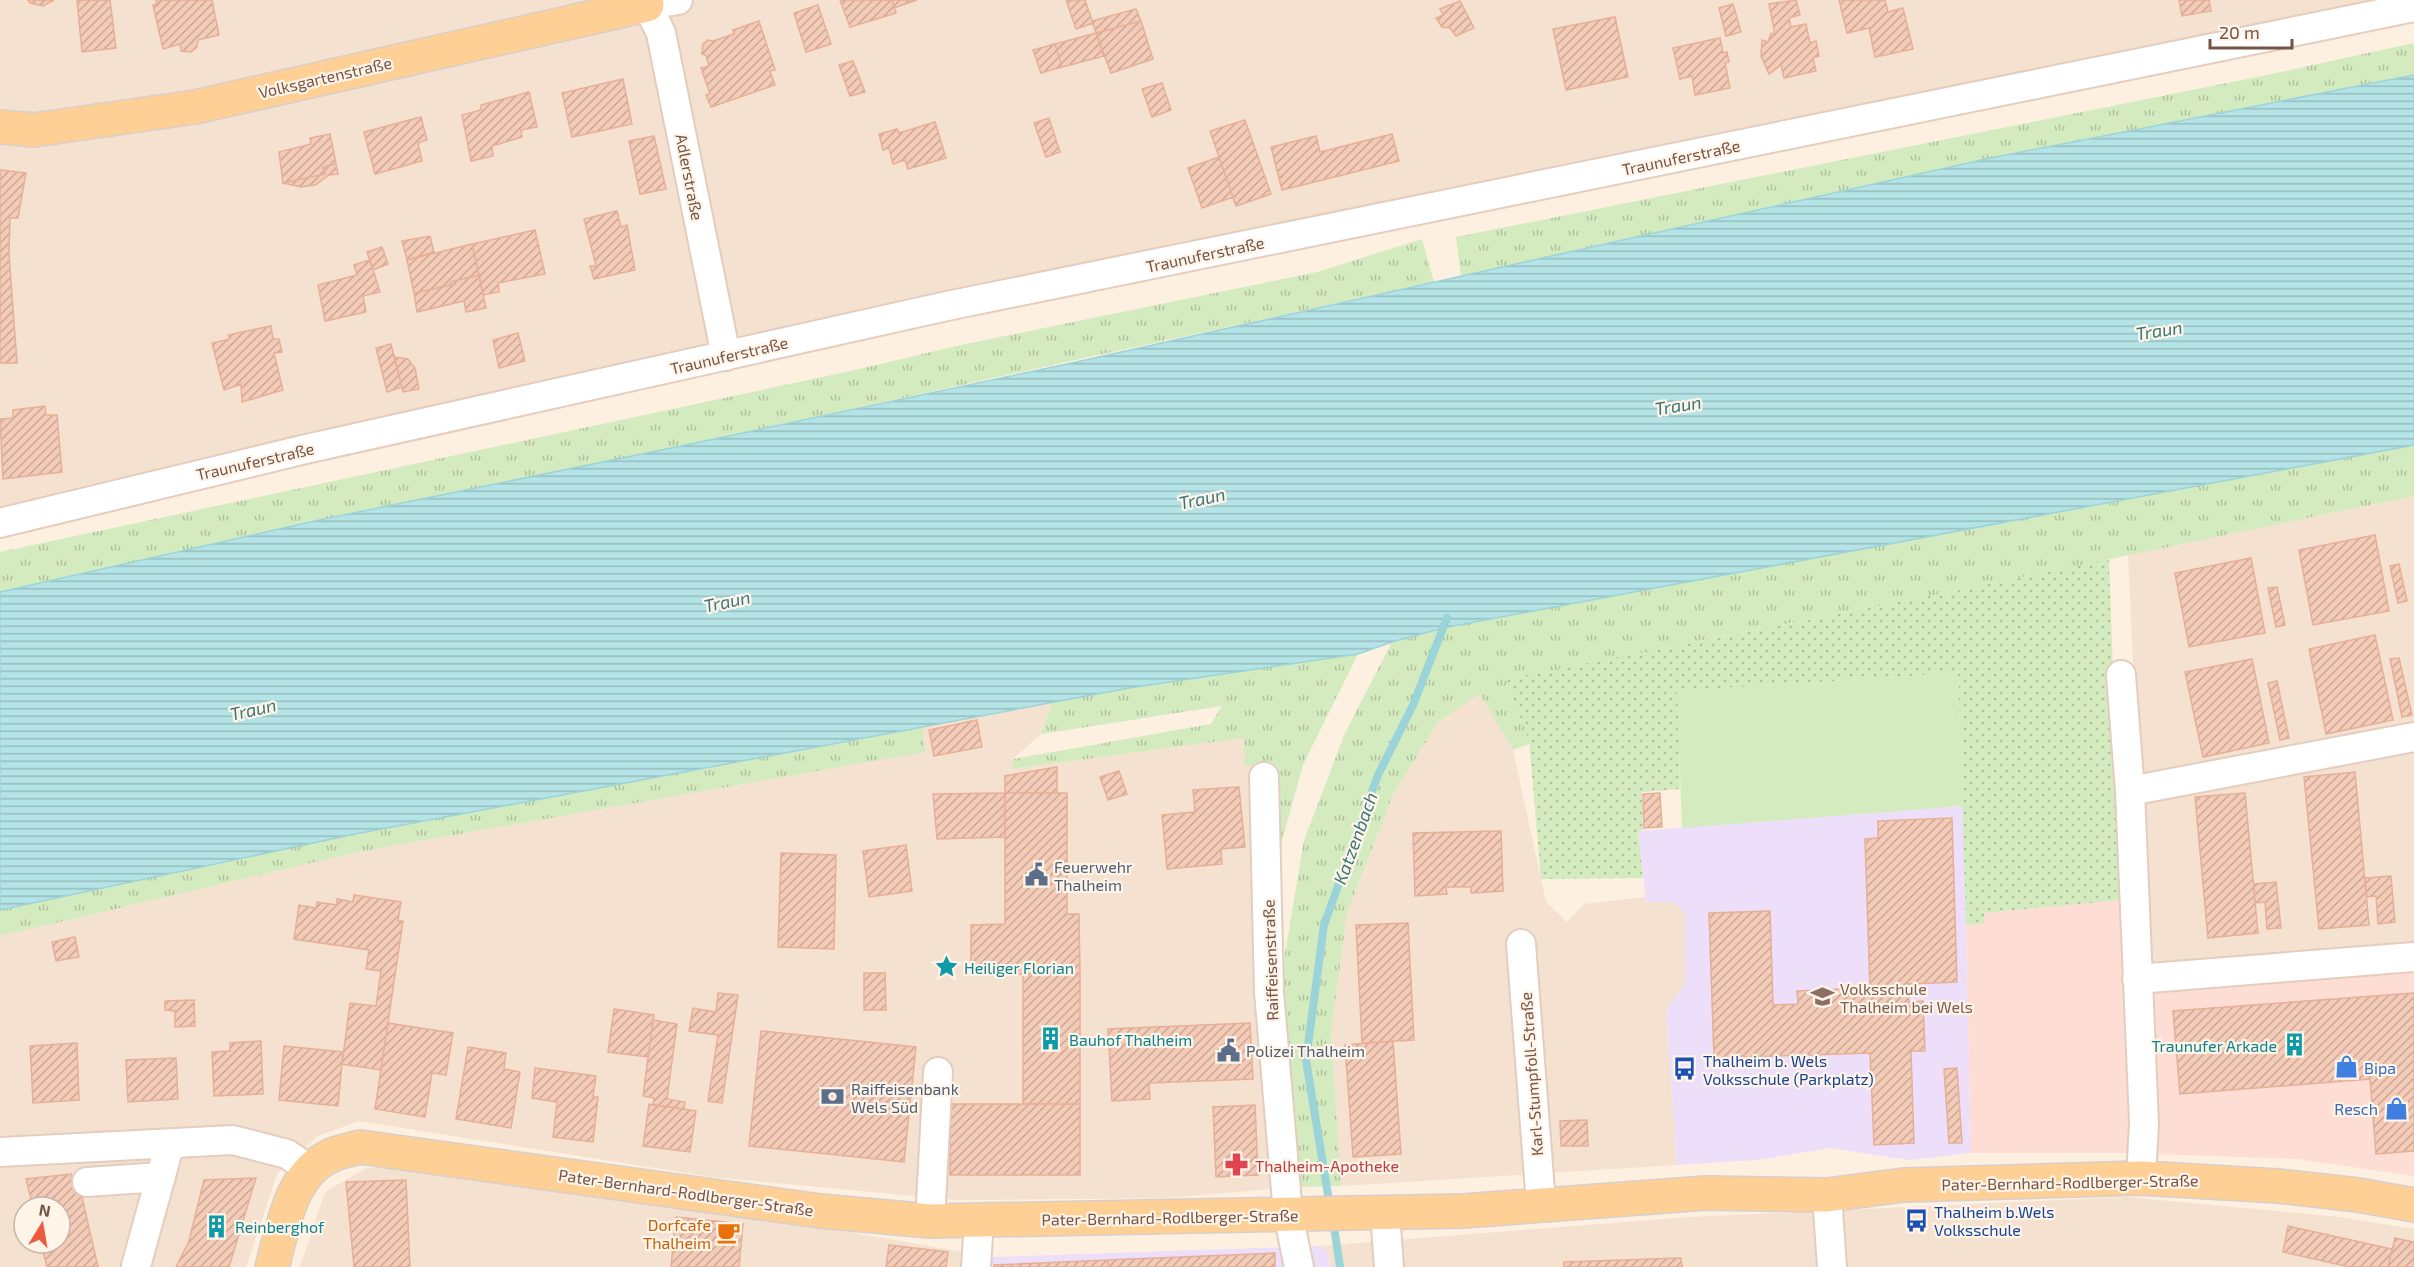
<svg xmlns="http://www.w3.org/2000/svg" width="2414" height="1267" font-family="'Exo 2',sans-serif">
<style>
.residential{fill:#f5e1cf;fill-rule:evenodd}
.commercial{fill:#feddd4}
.education{fill:#eddef9}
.grass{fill:url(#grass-tufts)}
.park{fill:url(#park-dots)}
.pitch{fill:#d4ebbf}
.water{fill:url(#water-rules);stroke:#9ad4d9;stroke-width:1.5}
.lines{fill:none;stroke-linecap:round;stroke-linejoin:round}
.stream{stroke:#9ad4d9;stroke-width:8}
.building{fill:url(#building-hatch);stroke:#e7af97;stroke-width:1.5}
.minor-casing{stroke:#e4cdbf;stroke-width:32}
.major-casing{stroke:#d8cfcb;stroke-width:36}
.minor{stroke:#fff;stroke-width:28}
.major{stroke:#ffd096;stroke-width:33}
.labels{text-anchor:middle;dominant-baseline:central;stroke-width:4.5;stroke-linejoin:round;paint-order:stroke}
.street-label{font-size:16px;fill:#755447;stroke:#fff4e8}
.service-label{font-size:16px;fill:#4e5e75;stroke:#fff4e8;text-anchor:start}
.culture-label{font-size:16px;fill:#0d838f;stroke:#fff4e8;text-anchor:start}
.education-label{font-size:16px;fill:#785e54;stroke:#fff4e8;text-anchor:start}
.transit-label{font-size:16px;fill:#164399;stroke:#fff4e8;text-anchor:start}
.shop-label{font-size:16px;fill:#366cbe;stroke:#fff4e8;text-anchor:start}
.health-label{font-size:16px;fill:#be3a42;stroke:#fff4e8;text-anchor:start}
.food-label{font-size:16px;fill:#c56008;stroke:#fff4e8;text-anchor:end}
.water-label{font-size:18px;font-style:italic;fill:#3a767c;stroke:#fff4e8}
</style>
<defs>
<pattern id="grass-tufts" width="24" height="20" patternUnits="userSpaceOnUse" patternTransform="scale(1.5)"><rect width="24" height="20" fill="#d4ebbf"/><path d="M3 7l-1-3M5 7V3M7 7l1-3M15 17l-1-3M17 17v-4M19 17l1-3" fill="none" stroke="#b1c19d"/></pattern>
<pattern id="park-dots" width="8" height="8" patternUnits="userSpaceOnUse" patternTransform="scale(1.5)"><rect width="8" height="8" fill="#d4ebbf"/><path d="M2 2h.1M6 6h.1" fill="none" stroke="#b1c19d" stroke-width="1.8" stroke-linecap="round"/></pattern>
<pattern id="water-rules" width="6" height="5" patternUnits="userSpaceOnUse" patternTransform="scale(1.5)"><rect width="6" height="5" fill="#b5e4e7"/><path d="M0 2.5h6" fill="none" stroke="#98bbbd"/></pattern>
<pattern id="building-hatch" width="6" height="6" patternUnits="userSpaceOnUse" patternTransform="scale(1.5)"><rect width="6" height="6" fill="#f4cbb7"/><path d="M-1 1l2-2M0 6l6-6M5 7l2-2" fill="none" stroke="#caa797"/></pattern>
</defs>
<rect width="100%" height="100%" fill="#fdf0e1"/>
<path class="residential" d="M0,0H2395L0,515Z
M2414,496V971L2149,993L2128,555Z
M1481,693L1513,750L1546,902L1567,922L1584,904L1645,897L1646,902L1675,903L1685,915V983L1666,1011L1677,1165L1341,1186L1331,1033L1347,913L1393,795L1438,722Z
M1052,702L1041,734L1013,759L1012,769L1244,738L1276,764L1274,870L1296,1187L1164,1198L958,1200L712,1177L359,1121L318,1136L277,1174L246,1267H0V936L358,852L924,752L923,726ZM24,1207H60V1243H24Z
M411,1166L820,1227L992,1257V1267H300L325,1192L366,1168Z
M2127,1197L2340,1217L2414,1229V1267H1330L1328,1253L1320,1246L1689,1217Z"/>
<path class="commercial" d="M2121,900L2150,993L2414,971V1176L2297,1159L2126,1153H1971L1966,925L1984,924V913Z"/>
<path class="education" d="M1963,806L1971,1153L1909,1160L1830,1148L1757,1160L1677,1165L1666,1011L1685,983V915L1675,903L1646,902L1638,831Z
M1320,1246L1328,1253L1330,1267H992V1257Z"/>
<path class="grass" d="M2414,43V75L1986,159L1461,276L1456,237L2267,75Z
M1422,239L1434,282L686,445L324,519L0,592V552L846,372L961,345L1317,272Z
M2414,445V496L1956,591L1678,645L1591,669V720L1513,750L1480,694L1438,722L1393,795L1347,913L1331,1033L1341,1186L1296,1187L1280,983L1304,840L1345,733L1392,642L1443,628Z
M1358,654L1303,765L1274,870L1276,764L1245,766L1244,738L1012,769L1013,759L1211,724L1222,706L1041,734L1052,702L1129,688Z
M923,726L925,752L358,852L0,936V910L355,834Z"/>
<path class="park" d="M2109,559L2121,900L1984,913V924L1966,925L1958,673L1678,691L1680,789L1642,792L1643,830L1638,831L1643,878L1541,879L1529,740L1506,679L1955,591Z"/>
<path class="pitch" d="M1958,673L1963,806L1682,828L1677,691Z"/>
<path class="water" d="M2414,75V445L1443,628L1392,642L1358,654L1129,688L355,834L0,910V592L324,519L686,445L1081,361L1986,159Z"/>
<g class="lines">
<path class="stream" d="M1330,1207L1306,1060L1324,925L1378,775L1413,705L1447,618
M1333,1220L1340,1267"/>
</g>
<path class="building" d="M28,0H54L43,6L30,3Z
M77,0H110L116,48L82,52Z
M156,0H212L219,35L198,40L197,47L191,52L181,51L180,44L163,49L153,5L157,4Z
M840,0H892L896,13L850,27Z
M892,0H917L894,8Z
M1066,0H1085L1093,23L1076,29Z
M1796,0L1800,15L1789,18L1791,27L1806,24L1810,43L1816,41L1819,56L1813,58L1816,71L1784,78L1781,65L1769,74L1761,56L1762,40L1768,42L1771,33L1775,35L1769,4Z
M1839,0H1885L1888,12L1903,8L1913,49L1875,57L1869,28L1847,33Z
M2179,0H2209L2211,11L2182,16Z
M1460,1L1474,28L1456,36L1450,28L1442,27L1436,18L1443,15L1440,9Z
M1733,4L1741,32L1726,36L1719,8Z
M818,5L831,44L806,52L794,13Z
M1136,9L1141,21L1096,33L1092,21Z
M1615,17L1628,77L1566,90L1553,29Z
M759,21L775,70L770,71L775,85L711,107L706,95L710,94L701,68L709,66L706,55L702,54L703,44L708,40L713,41L734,34L733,30Z
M1141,21L1153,59L1111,73L1096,33Z
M1096,33L1104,56L1062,67L1055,44Z
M1720,38L1723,53L1727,52L1729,62L1725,63L1730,88L1695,95L1692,76L1680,79L1673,48Z
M1055,44L1062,67L1041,73L1033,50Z
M853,61L865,92L850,96L839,65Z
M623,79L632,124L572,137L562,93Z
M1162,83L1171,110L1152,117L1142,89Z
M529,92L537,127L521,130L522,137L492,146L493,156L471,161L462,115L481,110V105Z
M421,117L427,140L418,143L422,161L375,174L364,132Z
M1049,118L1060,152L1046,157L1034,123Z
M1245,120L1271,194L1236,206L1210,131Z
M935,122L946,158L908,169L905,160L893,164L889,148L883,150L879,134L897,129L899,133Z
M330,134L336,164L323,167L325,174L283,183L279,152L311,144L310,138Z
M1392,134L1399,161L1282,190L1271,147L1316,136L1320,152Z
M654,136L666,189L640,194L629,141Z
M1219,157L1233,197L1202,208L1188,168Z
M336,164L338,174L329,175L315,185L301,187L283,183L325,174L323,167Z
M0,170L26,173L18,218H10L9,254L17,363H0Z
M617,211L621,227L627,225L635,270L594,279L590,266H596L584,219Z
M535,230L545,274L498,283L499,292L483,295L472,244Z
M430,236L434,252L407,260L402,241Z
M472,244L479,275L450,282L451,285L414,293L407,260Z
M382,247L388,264L373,270L367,252Z
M370,260L380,292L363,296L366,312L325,321L318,285L357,275L354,265Z
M479,275L486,308L466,312L464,301L417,312L414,293L451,285L450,282Z
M271,326L273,339H279L282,352L274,353L283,390L242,402L241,384L224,390L212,343L230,339L228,335Z
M518,333L525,361L499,368L493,340Z
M391,344L402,387L387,392L376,348Z
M394,357L408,359L415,368L419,389L403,392Z
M45,406L46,415H57L62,472L3,479L0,419L13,418V410Z
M2375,535L2389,611L2313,625L2299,550Z
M2251,558L2265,633L2189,647L2175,573Z
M2399,564L2407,601L2398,603L2390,566Z
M2277,587L2285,625L2276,627L2268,588Z
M2375,635L2393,720L2326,734L2309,649Z
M2399,658L2412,715L2402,717L2390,659Z
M2252,659L2269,743L2203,757L2185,672Z
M2277,681L2289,738L2280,740L2268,683Z
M977,720L982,747L934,756L929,730Z
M1057,767V793H1005V776Z
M1119,771L1127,794L1108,800L1100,777Z
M2355,772L2369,925L2319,929L2304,777Z
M1239,787L1245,847L1221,849L1222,864L1167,869L1162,815L1195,812L1193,790Z
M1005,793H1067V914H1079L1080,974H971V925L1005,924Z
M1005,793V837L937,839L933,794Z
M1660,793L1662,827L1644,828L1643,794Z
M2245,793L2258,933L2208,938L2195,797Z
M1952,818L1957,982L1908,984L1909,1002L1923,1001L1925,1051H1911L1914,1143L1874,1145L1870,1053L1714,1058L1709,913L1770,911L1773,1005L1798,1004L1797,991L1870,988L1865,839L1878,838V821Z
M1501,831L1503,891L1471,893V887H1446L1447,894L1415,896L1413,833Z
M906,845L912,891L869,897L863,851Z
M781,853L836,855L834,949L778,947Z
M2391,876L2395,922L2378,924L2376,896L2367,897L2365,878Z
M2276,882L2281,928L2267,929L2265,902L2255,903L2254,884Z
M354,895L401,902L398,921H403L381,1070L342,1064L350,1003L376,1006L381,971L366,969L369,950L294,939L299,905L316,908L317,902L337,905V899L353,902Z
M1408,923L1414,1040L1362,1043L1356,925Z
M75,937L79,957L56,961L52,942Z
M864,973H885L886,1010H864Z
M1023,974H1080V1104H1023Z
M718,993L738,995L722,1103L708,1101L718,1035L689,1031L693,1008L716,1012Z
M2414,993V1151L2376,1154L2370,1079L2180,1094L2173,1011Z
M194,1000L195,1026L175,1027V1011L165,1010V1001Z
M614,1009L654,1015L648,1057L608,1052Z
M653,1020L677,1024L667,1099L685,1102L684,1109L653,1105L654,1098L643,1096Z
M388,1023L453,1033L446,1075L432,1073L425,1117L375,1109Z
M1250,1023L1253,1079L1149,1083L1150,1099L1112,1101L1108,1029Z
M761,1031L916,1047L904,1162L749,1146Z
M261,1041L263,1094L214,1096L212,1052L230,1051V1043Z
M1393,1041L1401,1154L1353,1157L1345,1045Z
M77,1043L79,1100L33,1103L30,1046Z
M284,1046L343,1052L338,1106L279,1100Z
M468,1047L506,1053L504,1069L520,1072L511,1128L456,1119Z
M176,1058L178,1099L128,1102L126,1060Z
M535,1068L596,1076L593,1097H598L593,1142L553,1137L557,1102L532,1098Z
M1957,1068L1962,1143H1949L1944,1069Z
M649,1104L696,1111L690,1152L643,1146Z
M950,1104H1080V1175H950Z
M1255,1105L1258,1175L1216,1177L1213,1107Z
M1587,1120L1588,1146H1561L1560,1121Z
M71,1174L76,1193H81L98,1267H47L41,1243H60V1207H33L26,1179Z
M256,1178L229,1267H176L189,1241L204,1180Z
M406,1180L410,1267H354L346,1182Z
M676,1217L743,1224L739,1267H671Z
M2288,1226L2392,1249L2388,1267H2350L2283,1252Z
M2395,1238L2414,1242V1267H2388Z
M889,1245L948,1252L946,1267H886Z
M1275,1253V1267H1109L1108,1260Z
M1681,1258L1682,1267H1564V1262Z
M1108,1260L1109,1267H994V1265Z"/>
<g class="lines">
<defs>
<path id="minor" d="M678,0L647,5L661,33L726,356
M0,523L306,449L947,306L2414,7
M2121,675L2130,791L2144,1123L2141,1178
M1264,777L1269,992L1288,1214L1299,1267
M2130,791L2414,737
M1521,944L1541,1204
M2137,979L2414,957
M0,1152L233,1140L287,1154L310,1170
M87,1182L161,1177
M1827,1195L1832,1267
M1385,1213L1389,1267
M930,1221L938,1072
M136,1266L170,1143
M976,1267L979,1221"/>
<path id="major" d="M0,127L34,130L195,107L647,5L646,0
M272,1267C283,1229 289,1177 328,1157C337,1152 350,1150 360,1147L820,1211L930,1221L1463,1211L1706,1193L1827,1195L1904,1185L2141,1178L2278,1186L2358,1195L2414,1205"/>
</defs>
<use href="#minor" class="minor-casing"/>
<use href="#major" class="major-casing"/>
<use href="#minor" class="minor"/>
<use href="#major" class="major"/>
</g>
<defs>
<symbol id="civic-bare" viewBox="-9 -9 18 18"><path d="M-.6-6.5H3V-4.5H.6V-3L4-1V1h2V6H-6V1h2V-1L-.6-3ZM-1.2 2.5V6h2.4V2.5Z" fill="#5c6f8a" stroke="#fff4e8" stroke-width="2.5" paint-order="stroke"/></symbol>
<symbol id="sight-bare" viewBox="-9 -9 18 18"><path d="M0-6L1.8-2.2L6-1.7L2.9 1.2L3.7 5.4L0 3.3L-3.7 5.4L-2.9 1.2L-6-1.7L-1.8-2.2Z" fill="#0f9aa8" stroke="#fff4e8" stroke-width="2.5" paint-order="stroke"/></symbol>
<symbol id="school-bare" viewBox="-9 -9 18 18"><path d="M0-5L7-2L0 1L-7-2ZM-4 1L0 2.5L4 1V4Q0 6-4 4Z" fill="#8d6e63" stroke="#fff4e8" stroke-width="2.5" paint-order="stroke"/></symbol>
<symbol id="building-bare" viewBox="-9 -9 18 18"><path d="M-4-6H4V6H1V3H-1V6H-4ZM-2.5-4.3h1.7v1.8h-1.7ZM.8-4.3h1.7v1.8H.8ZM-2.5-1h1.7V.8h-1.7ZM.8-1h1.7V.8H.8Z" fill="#0f9aa8" stroke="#fff4e8" stroke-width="2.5" paint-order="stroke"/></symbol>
<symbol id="shop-bare" viewBox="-9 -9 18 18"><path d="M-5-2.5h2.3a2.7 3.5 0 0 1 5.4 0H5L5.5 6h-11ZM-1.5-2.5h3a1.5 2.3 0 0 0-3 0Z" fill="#3f7fe0" stroke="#fff4e8" stroke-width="2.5" paint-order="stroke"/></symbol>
<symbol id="bus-bare" viewBox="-9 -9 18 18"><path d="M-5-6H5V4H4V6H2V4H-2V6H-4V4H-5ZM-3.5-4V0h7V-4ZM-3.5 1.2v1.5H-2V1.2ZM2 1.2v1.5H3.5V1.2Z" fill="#1a4fb4" stroke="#fff4e8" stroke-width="2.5" paint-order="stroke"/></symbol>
<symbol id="bank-bare" viewBox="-9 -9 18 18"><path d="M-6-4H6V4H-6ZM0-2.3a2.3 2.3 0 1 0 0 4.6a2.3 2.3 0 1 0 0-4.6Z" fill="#5c6f8a" stroke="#fff4e8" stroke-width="2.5" paint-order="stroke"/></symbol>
<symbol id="pharmacy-bare" viewBox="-9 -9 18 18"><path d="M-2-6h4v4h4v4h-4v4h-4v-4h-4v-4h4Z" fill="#e0444e" stroke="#fff4e8" stroke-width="2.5" paint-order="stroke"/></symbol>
<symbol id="cafe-bare" viewBox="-9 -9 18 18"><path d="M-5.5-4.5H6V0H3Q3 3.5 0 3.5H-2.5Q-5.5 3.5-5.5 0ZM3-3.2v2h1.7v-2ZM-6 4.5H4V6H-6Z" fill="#e8710a" stroke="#fff4e8" stroke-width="2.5" paint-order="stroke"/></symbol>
</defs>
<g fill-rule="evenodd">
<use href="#civic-bare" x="1020" y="858" width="33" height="33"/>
<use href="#sight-bare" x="930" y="950" width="33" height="33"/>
<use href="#school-bare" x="1806" y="980" width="33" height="33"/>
<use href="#building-bare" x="1034" y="1022" width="33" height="33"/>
<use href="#building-bare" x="2278" y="1028" width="33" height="33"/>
<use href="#civic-bare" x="1212" y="1034" width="33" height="33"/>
<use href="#shop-bare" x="2330" y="1050" width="33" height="33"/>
<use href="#bus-bare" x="1668" y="1052" width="33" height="33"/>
<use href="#bank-bare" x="816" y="1080" width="33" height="33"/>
<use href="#shop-bare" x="2380" y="1092" width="33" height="33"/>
<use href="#pharmacy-bare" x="1220" y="1148" width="33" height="33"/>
<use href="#bus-bare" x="1900" y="1204" width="33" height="33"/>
<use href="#building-bare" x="200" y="1210" width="33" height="33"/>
<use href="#cafe-bare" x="712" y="1216" width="33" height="33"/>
</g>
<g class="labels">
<g class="street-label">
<text transform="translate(325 77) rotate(-13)">Volksgartenstraße</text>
<text transform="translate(1681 157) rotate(-12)">Traunuferstraße</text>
<text transform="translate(690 177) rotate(79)">Adlerstraße</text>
<text transform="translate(1205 254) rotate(-12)">Traunuferstraße</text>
<text transform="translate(729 355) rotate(-13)">Traunuferstraße</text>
<text transform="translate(255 461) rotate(-13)">Traunuferstraße</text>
<text transform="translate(1270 960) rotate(-92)">Raiffeisenstraße</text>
<text transform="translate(1531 1074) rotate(-94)">Karl-Stumpfoll-Straße</text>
<text transform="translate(2070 1182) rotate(-1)">Pater-Bernhard-Rodlberger-Straße</text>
<text transform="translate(686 1192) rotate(8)">Pater-Bernhard-Rodlberger-Straße</text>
<text transform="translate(1170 1217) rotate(-1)">Pater-Bernhard-Rodlberger-Straße</text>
</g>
<g class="service-label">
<text x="1054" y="866">Feuerwehr<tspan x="1054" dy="18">Thalheim</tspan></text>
<text x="1246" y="1050">Polizei Thalheim</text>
<text x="851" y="1088">Raiffeisenbank<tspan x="851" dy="18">Wels Süd</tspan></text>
</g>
<g class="culture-label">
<text x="964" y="967">Heiliger Florian</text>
<text x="1069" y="1039">Bauhof Thalheim</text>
<text x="2277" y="1045" text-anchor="end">Traunufer Arkade</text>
<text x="235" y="1226">Reinberghof</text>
</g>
<g class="education-label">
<text x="1840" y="988">Volksschule<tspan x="1840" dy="18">Thalheim bei Wels</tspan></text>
</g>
<g class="transit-label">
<text x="1703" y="1060">Thalheim b. Wels<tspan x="1703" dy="18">Volksschule (Parkplatz)</tspan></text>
<text x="1934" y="1211">Thalheim b.Wels<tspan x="1934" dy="18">Volksschule</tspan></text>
</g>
<g class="shop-label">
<text x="2364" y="1067">Bipa</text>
<text x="2378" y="1108" text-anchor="end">Resch</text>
</g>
<g class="health-label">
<text x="1255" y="1165">Thalheim-Apotheke</text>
</g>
<g class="food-label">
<text x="711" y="1224">Dorfcafe<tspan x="711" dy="18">Thalheim</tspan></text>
</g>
<g class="water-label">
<text transform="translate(2159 330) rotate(-9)">Traun</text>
<text transform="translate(1678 405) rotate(-9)">Traun</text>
<text transform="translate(1202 498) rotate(-12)">Traun</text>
<text transform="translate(727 601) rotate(-12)">Traun</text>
<text transform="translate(253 709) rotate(-13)">Traun</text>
<text transform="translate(1355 838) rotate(-70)">Katzenbach</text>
</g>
</g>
<g transform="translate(42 1225) rotate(11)"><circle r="28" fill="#fff4e8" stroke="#c8b4a8" stroke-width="1.5"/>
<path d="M0-4.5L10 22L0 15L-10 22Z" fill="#ed5a40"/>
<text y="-9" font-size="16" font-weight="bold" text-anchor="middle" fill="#755447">N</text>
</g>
<path d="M2210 39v9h82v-9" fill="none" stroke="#755447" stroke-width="3"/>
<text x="2219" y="39" font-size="18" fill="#755447" stroke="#fff4e8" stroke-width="4.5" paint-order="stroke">20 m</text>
</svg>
